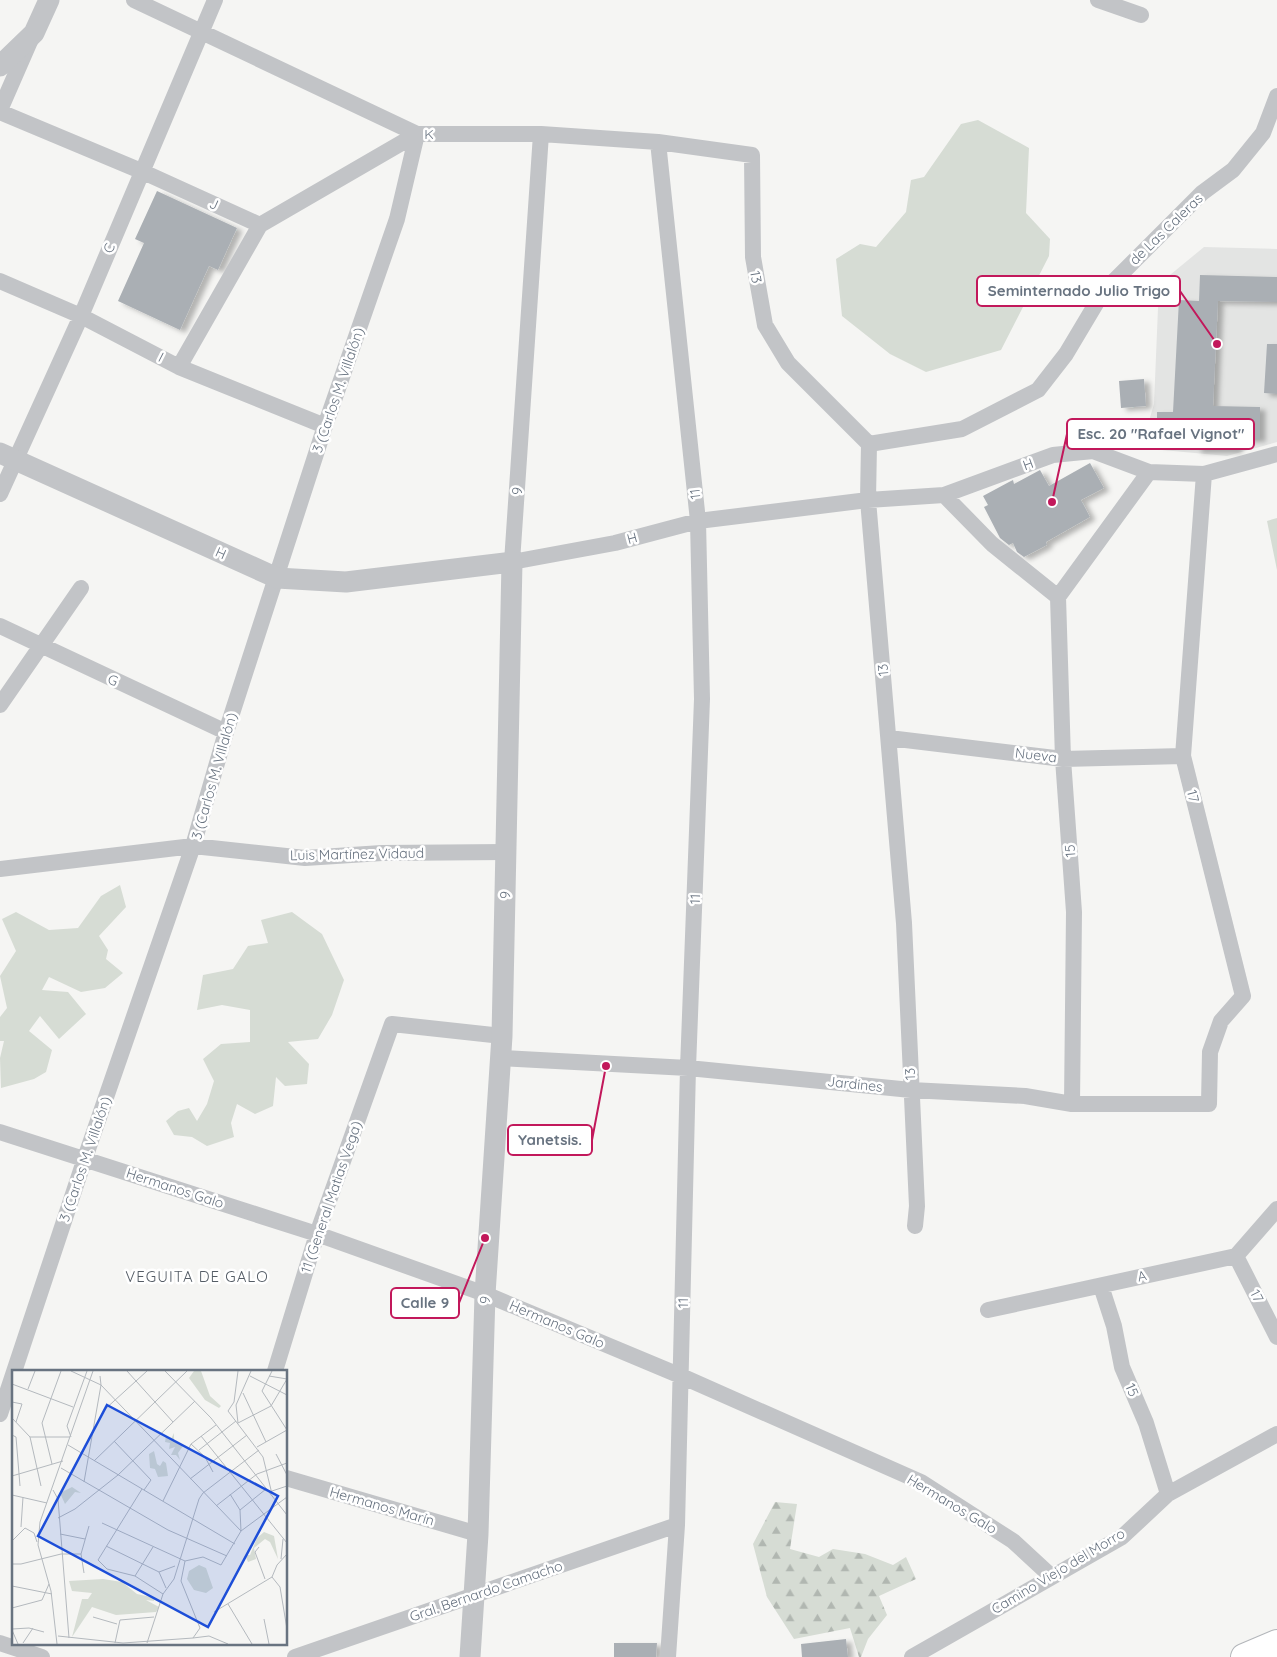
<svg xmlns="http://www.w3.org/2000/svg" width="1277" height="1657" font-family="Quicksand,sans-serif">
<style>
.built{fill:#e3e4e3}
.green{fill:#d6dcd4}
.forest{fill:url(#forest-firs)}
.building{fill:#aaafb4;filter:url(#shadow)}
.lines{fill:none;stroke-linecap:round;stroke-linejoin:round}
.primary-casing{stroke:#b3b6ba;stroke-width:28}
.minor{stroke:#c2c4c7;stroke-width:16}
.tertiary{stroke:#c2c4c7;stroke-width:21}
.primary{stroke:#fff;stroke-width:26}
.labels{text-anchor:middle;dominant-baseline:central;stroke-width:5;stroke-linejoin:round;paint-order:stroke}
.street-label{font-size:14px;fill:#687380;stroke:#fff}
.neighbourhood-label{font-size:15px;letter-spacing:1px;fill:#555d66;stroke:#fff}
.inset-road{fill:none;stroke:#b4b9be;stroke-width:1}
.view{fill:#1d4ed8;fill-opacity:0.15;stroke:#1d4ed8;stroke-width:2.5}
.inset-edge{fill:none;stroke:#687380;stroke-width:2.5}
.leader{fill:none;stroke:#c2185b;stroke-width:2}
.callout-dot{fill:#c2185b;stroke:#fff;stroke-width:2}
.callout{fill:#fff;stroke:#c2185b;stroke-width:2}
.callout-label{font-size:15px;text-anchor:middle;font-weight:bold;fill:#687380}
</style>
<defs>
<pattern id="forest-firs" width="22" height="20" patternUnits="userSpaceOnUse" patternTransform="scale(1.25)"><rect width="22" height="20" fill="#d6dcd4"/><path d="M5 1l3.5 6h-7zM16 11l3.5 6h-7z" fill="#b1b7b1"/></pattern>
<filter id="shadow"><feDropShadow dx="5.5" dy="3" stdDeviation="2.5" flood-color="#0004"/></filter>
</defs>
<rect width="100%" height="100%" fill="#f5f5f3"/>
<path class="built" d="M1204,247L1277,249V442L1227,456L1141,448L1154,404L1159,284Z"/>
<path class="green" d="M978,120L1029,148L1026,213L1050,239L1049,256L1001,350L926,372L890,354L842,316L836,259L860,244L876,247L906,212L911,180L924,177L961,124Z
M1277,518V570L1267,521Z
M120,885L126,907L99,936L108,950L106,959L123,973L105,988L81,992L49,977L42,990L68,992L86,1014L59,1039L40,1016L29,1031L52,1050L46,1072L34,1079L1,1088L0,1058L4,1041H0V1017L7,1008L0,976L16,951L2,919L16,912L49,930L78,928L101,896Z
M292,912L322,934L344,980L332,1015L318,1039L288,1042L309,1064L307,1084L285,1086L276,1077L273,1106L255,1114L237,1104L231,1123L234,1137L207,1146L192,1137L174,1135L166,1121L178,1111L189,1108L197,1121L207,1104L214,1081L203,1059L221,1044L250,1042V1010L222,1005L197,1010L203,975L233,969L248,946L268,943L261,920Z"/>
<path class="forest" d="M775,1502L797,1504L790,1549L819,1557L833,1549L865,1554L893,1565L906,1557L916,1579L879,1596L887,1615L868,1639L861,1657H859L850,1628L794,1639L767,1597L753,1544Z"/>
<path class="building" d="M157,191L237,228L218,270L209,266L180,330L118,301L144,243L135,239Z
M1200,275L1277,277V302L1218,301L1213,406L1260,407V439H1237V450H1196V445L1157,444V412H1173L1179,300L1199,301Z
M1267,344H1277V394L1264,393Z
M1144,379L1146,406L1121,408L1119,381Z
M1090,463L1104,488L1081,500L1090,517L1046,542L1047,545L1024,557L1017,552L1013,543L1009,545L1000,538L984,507L988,505L983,496L1009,482L1013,480L1014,484L1040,470L1049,486Z
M846,1639L848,1657H802L801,1644Z
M614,1643H657L656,1657H614Z"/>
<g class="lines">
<defs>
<path id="primary" d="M1244,1657L1277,1643"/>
</defs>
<use href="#primary" class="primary-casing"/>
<path class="minor" d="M134,0L417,134H541L658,142L752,155L753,257L765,325L788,363L869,444L868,500L904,923L917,1206L915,1226
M1098,0L1141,15
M0,110L31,39
M0,112L141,171L260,225L417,134
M541,134L512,562L615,543L698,521L868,500L944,495L1053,455L1093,451L1149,472L1204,474L1277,454
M658,142L698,521L702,699L688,1068L677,1525L668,1657
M0,281L81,316L179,367L325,426
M179,367L260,225
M869,444L962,429L1038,390L1066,354L1103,292L1202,193L1233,170L1263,133L1277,96
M0,494L81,316L215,0
M944,495L992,544L1058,597L1149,472
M1058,597L1063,759L1074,912L1072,1104
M0,626L226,732
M0,705L81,588
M889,738L1063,759L1183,756
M0,869L193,846L305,858L382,853L506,852
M501,1058L688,1068L911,1090L1025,1096L1072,1104H1209L1210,1052L1221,1021L1243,996L1183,756L1204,474
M0,1132L317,1234L485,1294L681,1376L921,1482L1013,1541L1052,1577
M1236,1256L1277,1337
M1101,1286L1114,1326L1122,1367L1146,1423L1168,1494
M988,1310L1236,1256L1277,1209
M275,1371L317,1234L392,1024L502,1036
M0,1414L85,1158L193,846L226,732L325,426L397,219L417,134
M286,1478L478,1534
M0,1643L42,1657
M295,1657L677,1525
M912,1657L1122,1537L1168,1494L1277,1434"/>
<path class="tertiary" d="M0,66L34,33L49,0
M0,453L277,578L346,582L512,562L502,1036L485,1294L478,1534L470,1657"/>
<use href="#primary" class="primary"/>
</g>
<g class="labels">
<g class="street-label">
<text x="429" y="134">K</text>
<text transform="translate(214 204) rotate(24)">J</text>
<text transform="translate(1166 229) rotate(-44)">de Las Caleras</text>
<text transform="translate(109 248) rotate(-67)">C</text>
<text transform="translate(756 277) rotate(80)">13</text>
<text transform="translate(161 357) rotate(27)">I</text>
<text transform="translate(338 390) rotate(-71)">3 (Carlos M. Villalón)</text>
<text transform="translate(1028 464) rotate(-20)">H</text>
<text transform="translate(517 491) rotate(-86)">9</text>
<text transform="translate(695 494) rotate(-96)">11</text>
<text transform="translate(632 538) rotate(-15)">H</text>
<text transform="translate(221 553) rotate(24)">H</text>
<text transform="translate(883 670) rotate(-95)">13</text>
<text transform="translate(113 680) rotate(25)">G</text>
<text transform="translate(1036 755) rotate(7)">Nueva</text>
<text transform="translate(214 776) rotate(-74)">3 (Carlos M. Villalón)</text>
<text transform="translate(1193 796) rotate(76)">17</text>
<text transform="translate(1070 851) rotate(-94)">15</text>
<text transform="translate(357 854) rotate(-1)">Luis Martínez Vidaud</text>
<text transform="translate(505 895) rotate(-89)">9</text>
<text transform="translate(695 899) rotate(-87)">11</text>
<text transform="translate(910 1074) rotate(-92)">13</text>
<text transform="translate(855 1084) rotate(6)">Jardines</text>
<text transform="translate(85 1159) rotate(-71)">3 (Carlos M. Villalón)</text>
<text transform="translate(175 1188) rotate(18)">Hermanos Galo</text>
<text transform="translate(331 1197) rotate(-71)">11 (General Matias Vega)</text>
<text transform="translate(1142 1276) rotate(-12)">A</text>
<text transform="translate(1257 1296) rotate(63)">17</text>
<text transform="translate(485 1300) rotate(-88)">9</text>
<text transform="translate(683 1303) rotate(-89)">11</text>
<text transform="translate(557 1324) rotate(23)">Hermanos Galo</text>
<text transform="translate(1132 1390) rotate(67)">15</text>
<text transform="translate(952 1504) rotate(31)">Hermanos Galo</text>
<text transform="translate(382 1506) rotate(16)">Hermanos Marín</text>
<text transform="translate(1058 1571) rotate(-31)">Camino Viejo del Morro</text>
<text transform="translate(486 1591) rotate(-19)">Gral. Bernardo Camacho</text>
</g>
<g class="neighbourhood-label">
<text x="197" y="1276">VEGUITA DE GALO</text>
</g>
</g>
<g transform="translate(12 1370)">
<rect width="275" height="275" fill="#f5f5f3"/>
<path d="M182,1H189L198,26L209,36L207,38L193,30L177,8ZM162,63V71L171,76L166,83L168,90L164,85H159L163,77L157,79L158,73L153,72L154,66L159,69ZM142,81L145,94L148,96L151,91L154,93L156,106L146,107L143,99L138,98L137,84ZM252,162L262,166L266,189L258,172L253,169L242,178L244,189L236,192L233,185H238L245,168ZM187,195L194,198L201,218L194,223L182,220L175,209L177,201ZM91,209L110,212L125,224L143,228L142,231L134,230L147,237L144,242L104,245L80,237L60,267L70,229H76L80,223L60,221L57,211Z" fill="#d6dcd4"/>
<path d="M60,117L69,123L63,122L53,134L48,123Z" fill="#d6dcd4"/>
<path class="inset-road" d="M59,1L89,15L229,161M115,1L161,52M153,1L199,48L275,145M226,1L222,32L216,41L251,87L260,124M260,1L250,21L275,60M238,6L275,25M257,6L275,9M0,14L61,37M16,19L23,1M231,23L254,72M0,32L10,34L4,52M91,41L135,1M0,48L18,67L29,116M226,53L259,36L275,9M226,53L224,35L239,1M0,65L4,67L8,116M189,66L275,173M18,67H58M59,67L55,56L75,1M102,71L139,110L132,120M179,74L193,87L201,102M56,75L223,174M245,77L275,60M187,80L224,51M264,84L275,105M82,91L175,1M40,94L30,53L49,1M49,98L156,160L215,186M0,106L51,91M178,109L235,65M72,112L89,15L88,6M130,119L86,190L95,199L123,206L151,224M41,120L46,129L57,268M257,122L275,116M218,124L228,140M0,125L35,133M151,131L179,74L204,55M204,136L245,104L275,93M46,148L63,139L106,105L183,31M90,153L173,191L191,187L209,195L229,161L275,127M9,157L11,127M229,161L228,140L254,119M48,164L73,169M0,171L13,158L22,163L25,172M94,176L147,202M247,177L243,182L253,209M269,189L271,169M0,194H9L49,184H69M72,203L69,184L77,156M123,206L141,177M260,207L268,217L275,259M260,207L265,195L275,184M0,216L40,224M154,218L147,202L163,196M216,234L240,274M0,238L30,230L37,214M202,242L260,207M81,247L105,254M252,249L257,274M0,259L17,258L32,262M0,260L6,274M46,266L111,273L181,268L188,258L169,211L173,191M181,268L197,266L216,274M11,273L21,258M103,273L108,250L142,247M135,273L151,224L162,209L187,129L191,123L247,80M45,274L39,221L26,175L28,152L81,1"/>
<path class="view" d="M95,35L266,126L196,257L26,166Z"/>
<rect width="275" height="275" class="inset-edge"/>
</g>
<path class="leader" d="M1217 344L1180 291M1052 502L1067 434M606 1066L592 1140M485 1238L459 1303"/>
<g class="callout-dot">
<circle cx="1217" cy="344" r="5"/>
<circle cx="1052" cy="502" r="5"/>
<circle cx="606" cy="1066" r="5"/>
<circle cx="485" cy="1238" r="5"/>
</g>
<g class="callout">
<rect x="977" y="276" width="203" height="30" rx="5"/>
<rect x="1067" y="419" width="187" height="30" rx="5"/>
<rect x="508" y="1125" width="84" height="30" rx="5"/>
<rect x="391" y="1288" width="68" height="30" rx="5"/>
</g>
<g class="callout-label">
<text x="1079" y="296">Seminternado Julio Trigo</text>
<text x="1161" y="439">Esc. 20 "Rafael Vignot"</text>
<text x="550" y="1145">Yanetsis.</text>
<text x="425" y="1308">Calle 9</text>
</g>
</svg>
